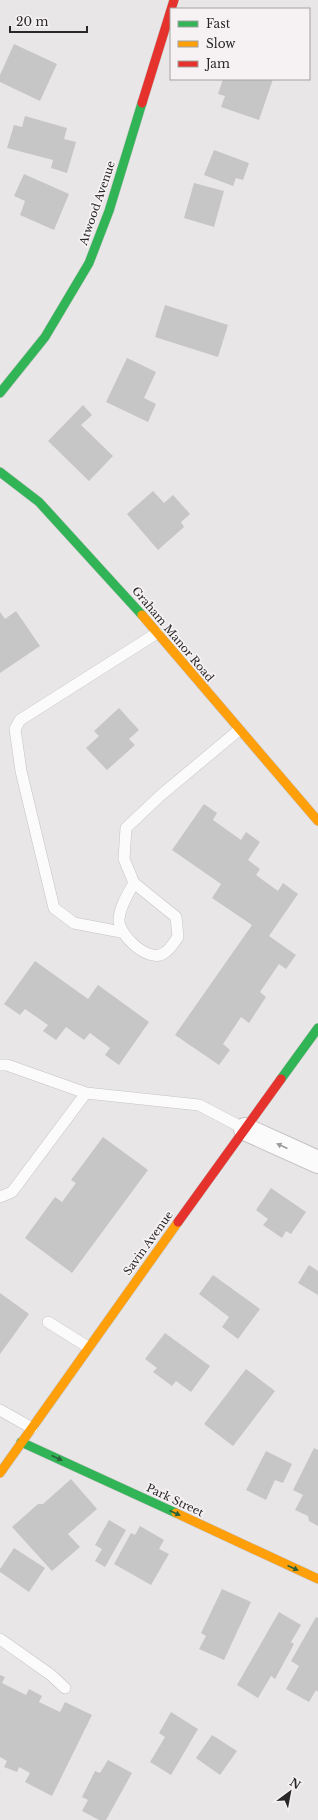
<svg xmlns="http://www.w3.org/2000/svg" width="318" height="1820" font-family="'Libre Baskerville',serif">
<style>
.building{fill:#c7c6c6}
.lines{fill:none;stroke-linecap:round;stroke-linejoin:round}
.lane-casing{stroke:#c5c3c4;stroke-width:12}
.street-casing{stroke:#c5c3c4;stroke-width:24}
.fast-casing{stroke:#c5c3c4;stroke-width:10}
.slow-casing{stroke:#c5c3c4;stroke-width:10}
.jam-casing{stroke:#c5c3c4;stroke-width:10}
.lane{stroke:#fcfbfb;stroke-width:11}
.street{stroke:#fcfbfb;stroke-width:22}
.fast{stroke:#30b455;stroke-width:9}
.slow{stroke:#ff9f0a;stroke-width:9}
.jam{stroke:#e5322d;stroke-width:9}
.oneway{fill:#9d9c9c}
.oneway2{fill:#2c603a}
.labels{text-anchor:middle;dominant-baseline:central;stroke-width:3.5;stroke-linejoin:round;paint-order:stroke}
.street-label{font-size:11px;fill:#292828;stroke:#f6f2f3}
</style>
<rect width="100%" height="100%" fill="#e8e6e7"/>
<path class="building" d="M14,44L57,64L40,101L0,82V75Z
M223,79H273L259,120L221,107L225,96L218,94Z
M25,116L67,128L64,139L76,142L67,173L51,168L53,160L7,148L14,125L22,127Z
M214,150L249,163L243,180L236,178L233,186L204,175Z
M24,174L69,194L54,230L20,215L25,201L14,196Z
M194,183L224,191L214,227L184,218Z
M165,305L228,325L218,357L155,337Z
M127,358L156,372L144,398L156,404L148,422L106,402Z
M83,405L92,415L81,425L113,456L89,481L48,441Z
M153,491L164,503L173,495L190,514L181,522L184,527L158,550L127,514Z
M16,611L40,646L0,673V612L5,619Z
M119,708L139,730L129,739L135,745L107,770L86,748L99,736L94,731Z
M204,804L217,813L213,820L241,840L246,832L260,842L248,860L260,869L256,875L278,891L283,883L298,894L269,936L296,955L286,969L279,964L260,992L266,997L249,1023L241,1017L223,1044L230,1050L219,1065L175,1035L252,925L212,898L221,884L172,850Z
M35,961L88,999L98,985L149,1022L119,1065L105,1055L110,1048L90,1033L84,1040L66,1027L56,1040L43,1031L48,1025L25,1009L20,1015L4,1004Z
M103,1137L148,1170L72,1273L25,1238L55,1197L62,1202L76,1183L71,1180Z
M271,1188L306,1212L291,1234L286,1231L282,1238L263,1225L268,1219L256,1210Z
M309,1265L318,1271V1295L298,1283Z
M213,1275L260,1309L238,1339L222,1327L229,1317L199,1294Z
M0,1293L29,1314L0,1354Z
M165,1333L210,1366L191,1392L176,1381L172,1386L153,1372L157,1368L145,1359Z
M246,1369L275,1391L233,1446L204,1424Z
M314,1448L318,1450V1526L309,1521L308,1516L295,1510L303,1495L293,1490Z
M266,1451L292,1464L283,1483L275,1480L266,1500L246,1490Z
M71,1479L97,1509L68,1534L80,1547L52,1571L12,1527L38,1504H43Z
M109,1520L126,1530L105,1567L95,1561L102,1549L95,1545Z
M140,1526L164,1540L159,1549L169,1554L151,1585L114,1564L131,1533L135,1535Z
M14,1548L45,1568L29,1592L0,1572V1569Z
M222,1589L251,1602L224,1660L199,1649L206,1636L201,1633Z
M279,1612L301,1625L291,1642L294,1644L275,1679L271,1676L258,1698L237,1685Z
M316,1617L318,1618V1692L316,1690L309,1702L286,1689L299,1666L291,1661Z
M0,1675L5,1677L2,1683L26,1695L29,1689L42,1696L39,1702L60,1712L65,1702L92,1715L52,1796L25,1782L30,1773L19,1767L17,1772L4,1767L7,1761L0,1757Z
M171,1712L198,1729L171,1775L150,1762L165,1737L159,1733Z
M212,1735L237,1751L220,1775L196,1758Z
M108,1760L132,1773L106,1820H99L82,1811L88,1800L82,1797L95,1771L100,1773Z"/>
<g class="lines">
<defs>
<path id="lane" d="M134,883C128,894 120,906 119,919C118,935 149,964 164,953C170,950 174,942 178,937L176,917L134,883L124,859L126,828L161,795L239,730
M121,932L74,923L54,908L21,771L15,729L20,720L157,633
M0,1065H7L86,1093L199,1105L245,1129
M0,1197L12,1192L86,1093
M48,1322L88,1347
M0,1410L32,1428
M0,1639L51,1675L65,1688"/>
<path id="street" d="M245,1129L318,1162"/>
<path id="fast" d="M0,393L45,337L89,263L109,211L142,103
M0,472L39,502L142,615
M281,1079L318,1028
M21,1442L176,1513"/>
<path id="slow" d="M142,615L318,821
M0,1473L178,1222
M176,1513L318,1579"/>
<path id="jam" d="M142,103L174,0
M178,1222L281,1079"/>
</defs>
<use href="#lane" class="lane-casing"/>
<use href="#street" class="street-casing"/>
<use href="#fast" class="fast-casing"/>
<use href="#slow" class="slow-casing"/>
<use href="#jam" class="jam-casing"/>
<use href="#lane" class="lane"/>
<use href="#street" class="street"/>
<use href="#fast" class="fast"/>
<use href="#slow" class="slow"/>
<use href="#jam" class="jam"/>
</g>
<defs><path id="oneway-solid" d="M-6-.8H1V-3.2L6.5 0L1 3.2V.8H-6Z"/></defs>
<use class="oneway" href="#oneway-solid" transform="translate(282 1146) rotate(-156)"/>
<g class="oneway2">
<use href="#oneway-solid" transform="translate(57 1458) rotate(25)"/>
<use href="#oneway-solid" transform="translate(175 1513) rotate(25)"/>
<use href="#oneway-solid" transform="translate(293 1568) rotate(25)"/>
</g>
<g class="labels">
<g class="street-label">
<text transform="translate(97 203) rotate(-71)">Atwood Avenue</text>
<text transform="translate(173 634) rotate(50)">Graham Manor Road</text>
<text transform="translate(148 1243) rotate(-54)">Savin Avenue</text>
<text transform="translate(175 1500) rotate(25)">Park Street</text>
</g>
</g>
<rect x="170" y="8" width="140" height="72" fill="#f6f2f3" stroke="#a4a1a2"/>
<rect x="178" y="21" width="20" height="6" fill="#30b455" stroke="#a4a1a2"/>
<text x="206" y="28" font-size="12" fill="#292828">Fast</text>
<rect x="178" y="41" width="20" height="6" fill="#ff9f0a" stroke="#a4a1a2"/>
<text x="206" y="48" font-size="12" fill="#292828">Slow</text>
<rect x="178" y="61" width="20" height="6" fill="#e5322d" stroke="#a4a1a2"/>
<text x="206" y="68" font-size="12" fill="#292828">Jam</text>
<g transform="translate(290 1792) rotate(32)" stroke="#f6f2f3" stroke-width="3" paint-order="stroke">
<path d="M0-3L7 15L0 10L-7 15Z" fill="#292828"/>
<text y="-6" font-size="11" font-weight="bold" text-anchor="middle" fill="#292828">N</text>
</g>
<path d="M10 26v6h77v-6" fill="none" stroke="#292828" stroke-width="2"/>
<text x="16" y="26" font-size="12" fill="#292828" stroke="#f6f2f3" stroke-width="3" paint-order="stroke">20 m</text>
</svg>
